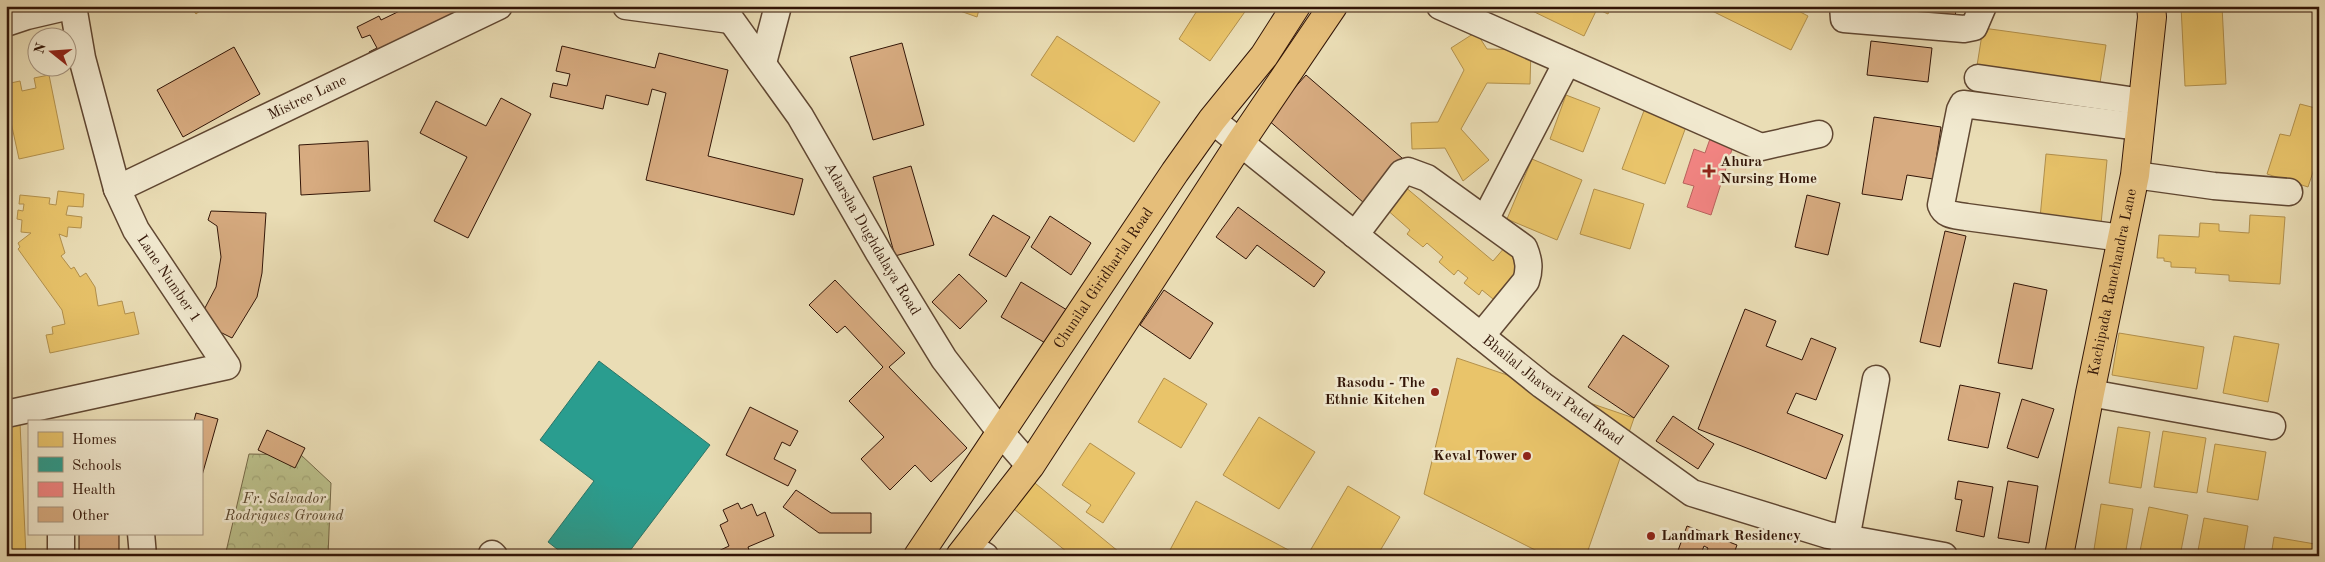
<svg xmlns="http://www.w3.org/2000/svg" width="2325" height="562" font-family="'Old Standard TT',serif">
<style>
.park{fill:url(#park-crowns);stroke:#766a49}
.homes{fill:#e9c46a;stroke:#b2904c}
.schools{fill:#2a9d8f;stroke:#2c7466}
.health{fill:#f28482;stroke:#b8635d}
.building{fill:#d7ab80;stroke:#321507}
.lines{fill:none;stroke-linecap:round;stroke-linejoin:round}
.minor-casing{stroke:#604732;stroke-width:29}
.major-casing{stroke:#321507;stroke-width:30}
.minor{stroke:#f1e9cf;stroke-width:26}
.major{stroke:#e5be7a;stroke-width:28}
.poi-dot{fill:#8f2418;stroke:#f1e9cf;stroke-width:2}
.labels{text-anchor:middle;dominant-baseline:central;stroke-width:5;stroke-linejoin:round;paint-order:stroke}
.street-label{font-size:15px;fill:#321507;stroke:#f1e9cf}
.poi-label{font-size:15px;font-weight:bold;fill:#321507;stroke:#f1e9cf;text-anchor:start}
.park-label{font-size:15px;font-style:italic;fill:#5b482f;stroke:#f1e9cf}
</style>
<defs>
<pattern id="park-crowns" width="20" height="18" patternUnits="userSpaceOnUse" patternTransform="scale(1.25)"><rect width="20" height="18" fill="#bbc08b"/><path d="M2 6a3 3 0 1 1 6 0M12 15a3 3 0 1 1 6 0" fill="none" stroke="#a1a476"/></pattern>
</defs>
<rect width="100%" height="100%" fill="#eaddb5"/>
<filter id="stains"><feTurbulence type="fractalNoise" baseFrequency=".004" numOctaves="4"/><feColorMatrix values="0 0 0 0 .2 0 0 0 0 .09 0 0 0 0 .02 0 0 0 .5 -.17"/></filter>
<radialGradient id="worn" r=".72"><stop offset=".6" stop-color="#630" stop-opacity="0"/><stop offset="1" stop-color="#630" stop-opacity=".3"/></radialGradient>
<path class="park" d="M249,454L301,455L331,483L328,556H225Z"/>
<path class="homes" d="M190,6H206L196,14Z
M946,6H980L977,17Z
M1200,6H1249L1210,61L1179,39Z
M1522,6H1611L1608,14L1597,9L1584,36Z
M1702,6H1789L1808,16L1791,50Z
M2181,6H2222L2226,84L2185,86Z
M1983,28L2106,45L2099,89L1976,72Z
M1476,32L1487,49L1531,50L1530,84L1487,83L1461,129L1489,160L1463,181L1445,148L1412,149L1411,123L1438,122L1464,70L1451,48Z
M1057,36L1160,102L1134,142L1031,75Z
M49,75L64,149L19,159L6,99V84L20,81L22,91L36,88L34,78Z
M1566,95L1600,108L1583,152L1550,139Z
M2300,104L2319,109V164L2316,163L2308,187L2267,174L2280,134L2290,136Z
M1645,108L1687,124L1665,184L1622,169Z
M2046,154L2107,160L2101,224L2040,218Z
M1532,159L1582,180L1557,240L1507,219Z
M1404,186L1493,261L1505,247L1524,262L1493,299L1482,290L1479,295L1464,283L1468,278L1458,270L1454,275L1439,262L1443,257L1427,243L1423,247L1407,234L1410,230L1385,208Z
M1594,189L1644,204L1630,249L1580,234Z
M58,191L84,194L83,207L68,206L66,215L82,217L81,228L68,227L67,237L59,234L65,253L61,256L71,269L74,267L80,277L86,273L95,287L98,306L122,301L125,314L134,312L139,334L50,353L46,335L53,334L52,327L65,324L62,310L18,249L20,247L18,243L31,233L21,232L22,220L17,219L18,210L23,211L24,204H19L20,195L50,198L49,204L56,205Z
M2250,215L2285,217L2280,284L2229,281V275L2195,273L2196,268L2171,267V262L2164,261V258H2157L2159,235L2199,237L2200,223L2219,224V231L2249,233Z
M2119,333L2204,347L2197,389L2112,375Z
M2234,336L2279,344L2268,402L2223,393Z
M1457,358L1634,418L1586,556H1547L1424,494Z
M1164,378L1207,404L1181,448L1138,422Z
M1259,417L1315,452L1279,509L1223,475Z
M20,423L26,556H6V424Z
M2118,427L2150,432L2141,488L2109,483Z
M2163,431L2206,438L2197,493L2154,487Z
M1090,443L1135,473L1103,523L1086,512L1091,505L1062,485Z
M2215,444L2266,452L2258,500L2207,492Z
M1030,479L1124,556H1072L1009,505Z
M1348,486L1400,517L1377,556H1317L1310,551Z
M1196,501L1296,554L1295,556H1180L1170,550Z
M2101,504L2133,509L2125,556H2093Z
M2149,507L2188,515L2180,556H2139Z
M2204,518L2248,526L2243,556H2197Z
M2274,537L2315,544L2313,556H2271Z"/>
<path class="schools" d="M599,361L710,445L626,556H566L548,542L594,481L540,440Z"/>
<path class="health" d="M1711,136L1734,143L1711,215L1687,207L1694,186L1683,183L1694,149L1705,153Z"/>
<path class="building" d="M410,6H480L374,62L369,52L377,48L370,35L362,38L357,27L379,16L381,20Z
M1852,6H1956L1955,21L1852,16Z
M1871,41L1932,48L1928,82L1867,75Z
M902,43L924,125L873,140L850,57Z
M562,46L655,68L659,53L728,70L708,156L803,179L794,215L646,180L666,93L652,89L648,105L606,95L603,109L550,97L553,83L567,86L570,74L556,71Z
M234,47L260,94L183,137L157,90Z
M1306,75L1402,158L1364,203L1267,119Z
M501,98L531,114L468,238L434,221L467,157L420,133L436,101L486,126Z
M1874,117L1941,127L1933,179L1907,175L1902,200L1862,194Z
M368,141L370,191L301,195L299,145Z
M911,166L934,245L895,256L873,177Z
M1807,195L1840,203L1828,255L1795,247Z
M1238,207L1325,272L1314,287L1257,245L1246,259L1216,237Z
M211,211L266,213L262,273L257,297L232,338L198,321L216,287L221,257L217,226L208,220Z
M993,215L1030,237L1006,277L969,255Z
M1050,216L1091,243L1071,275L1031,247Z
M1945,231L1966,236L1940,347L1920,342Z
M959,274L987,301L960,329L932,302Z
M835,280L905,353L889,367L967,448L931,482L915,465L890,490L861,459L884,437L849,401L883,367L845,326L837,333L809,305Z
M1021,282L1067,310L1047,344L1001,317Z
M2014,283L2047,290L2032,369L1998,363Z
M1164,290L1213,323L1190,359L1140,325Z
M1745,309L1776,321L1766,346L1802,360L1811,338L1836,348L1816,400L1796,393L1787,413L1843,435L1826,479L1698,429Z
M1623,335L1669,366L1634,418L1588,387Z
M1960,385L2000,393L1988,448L1948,440Z
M2022,399L2054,409L2038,458L2007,448Z
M750,407L798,431L790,446L782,442L774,459L796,470L788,486L726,455Z
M196,413L218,419L201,479V421H194Z
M1673,416L1714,444L1698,469L1656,441Z
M267,430L305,448L295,468L258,450Z
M1958,481L1993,487L1984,537L1956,531L1962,500L1955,499Z
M2008,481L2038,486L2029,543L1998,538Z
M796,490L831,513H871V533H819L783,507Z
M738,503L741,509L752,504L757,516L765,512L774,536L748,547L751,556H708L729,546L720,525L728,521L723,510Z
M1687,526L1737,545L1733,556H1705L1708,548L1704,546L1700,556H1676Z
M79,533H119V556H79Z"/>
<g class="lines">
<defs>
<g id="minor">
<path d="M626,6L730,20"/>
<path id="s1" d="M721,6L800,116L879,253L944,359L1002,434L1030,466"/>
<path d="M1440,6L1761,147L1819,134"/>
<path d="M1843,6L1844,19L1964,29L1974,27L1983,6"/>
<path d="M6,23L27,16L70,6"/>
<path d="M763,63L778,6"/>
<path d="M1978,78L2143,102"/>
<path id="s2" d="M1212,120L1542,385L1692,493L1828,535L1944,556"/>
<path d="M2135,175L2214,186L2289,192"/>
<path id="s3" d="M117,189L499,6"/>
<path d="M1490,210L1567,62"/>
<path d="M1355,235L1402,173L1408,171L1427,178L1524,248C1529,260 1530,269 1526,281L1481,336"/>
<path d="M2122,238L1966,217C1956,215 1945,216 1941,205L1960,110L1963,104L2140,127"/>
<path d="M2090,393L2272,426"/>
<path d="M6,414L227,366L136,230L117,189L82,58L73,6"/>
<path d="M141,533L143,556"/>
<path d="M968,546L985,556"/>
<path d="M492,554L494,556"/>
<path d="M1843,555L1876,379"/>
<path d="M61,556V533"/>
</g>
<g id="major">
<path id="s4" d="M918,556L1175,172L1212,120L1264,56L1296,6"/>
<path d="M960,556L1030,466L1240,143L1333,6"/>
<path id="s5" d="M2059,556L2090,393L2135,175L2152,17L2151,6"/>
</g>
</defs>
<use href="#minor" class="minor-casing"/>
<use href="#major" class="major-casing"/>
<use href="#minor" class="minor"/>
<use href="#major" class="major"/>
</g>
<g class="poi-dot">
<path d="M1706.5 163.5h5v5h5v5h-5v5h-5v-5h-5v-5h5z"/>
<circle cx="1435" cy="392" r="5"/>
<circle cx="1527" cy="456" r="5"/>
<circle cx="1651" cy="536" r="5"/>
</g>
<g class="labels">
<g class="street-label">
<text stroke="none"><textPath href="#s3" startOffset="211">Mistree Lane</textPath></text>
<text stroke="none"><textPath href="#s1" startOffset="278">Adarsha Dughdalaya Road</textPath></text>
<text transform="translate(168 279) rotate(56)">Lane Number 1</text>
<text stroke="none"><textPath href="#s4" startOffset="334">Chunilal Giridharlal Road</textPath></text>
<text stroke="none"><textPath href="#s5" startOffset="279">Kachipada Ramchandra Lane</textPath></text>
<text stroke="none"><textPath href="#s2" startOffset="435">Bhailal Jhaveri Patel Road</textPath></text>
</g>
<g class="poi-label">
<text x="1720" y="162">Ahura<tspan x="1720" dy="17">Nursing Home</tspan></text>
<text x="1425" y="383" text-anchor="end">Rasodu - The<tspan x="1425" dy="17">Ethnic Kitchen</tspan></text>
<text x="1517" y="456" text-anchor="end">Keval Tower</text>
<text x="1661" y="536">Landmark Residency</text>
</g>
<g class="park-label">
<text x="284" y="499">Fr. Salvador<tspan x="284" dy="17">Rodrigues Ground</tspan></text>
</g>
</g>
<rect width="2325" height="562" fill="none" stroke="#eaddb5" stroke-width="25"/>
<rect x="8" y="8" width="2310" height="547" fill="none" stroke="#321507" stroke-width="2.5"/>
<rect x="12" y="12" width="2300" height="537" fill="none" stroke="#321507"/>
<rect x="28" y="420" width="175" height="115" fill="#f1e9cf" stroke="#a5947f"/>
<rect x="38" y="432" width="25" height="15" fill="#e9c46a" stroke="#a5947f"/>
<text x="72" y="444" font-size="15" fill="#321507">Homes</text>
<rect x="38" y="457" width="25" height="15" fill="#2a9d8f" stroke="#a5947f"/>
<text x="72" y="470" font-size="15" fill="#321507">Schools</text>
<rect x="38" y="482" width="25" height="15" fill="#f28482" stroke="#a5947f"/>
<text x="72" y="494" font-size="15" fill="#321507">Health</text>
<rect x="38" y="507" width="25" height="15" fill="#d7ab80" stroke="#a5947f"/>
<text x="72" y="520" font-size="15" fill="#321507">Other</text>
<g transform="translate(52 52) rotate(287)"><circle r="24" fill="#f1e9cf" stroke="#a5947f"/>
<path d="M0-4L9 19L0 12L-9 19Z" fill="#8f2418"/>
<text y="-8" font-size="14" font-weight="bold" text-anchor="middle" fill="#321507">N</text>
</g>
<rect width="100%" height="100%" filter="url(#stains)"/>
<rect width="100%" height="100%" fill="url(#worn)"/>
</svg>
